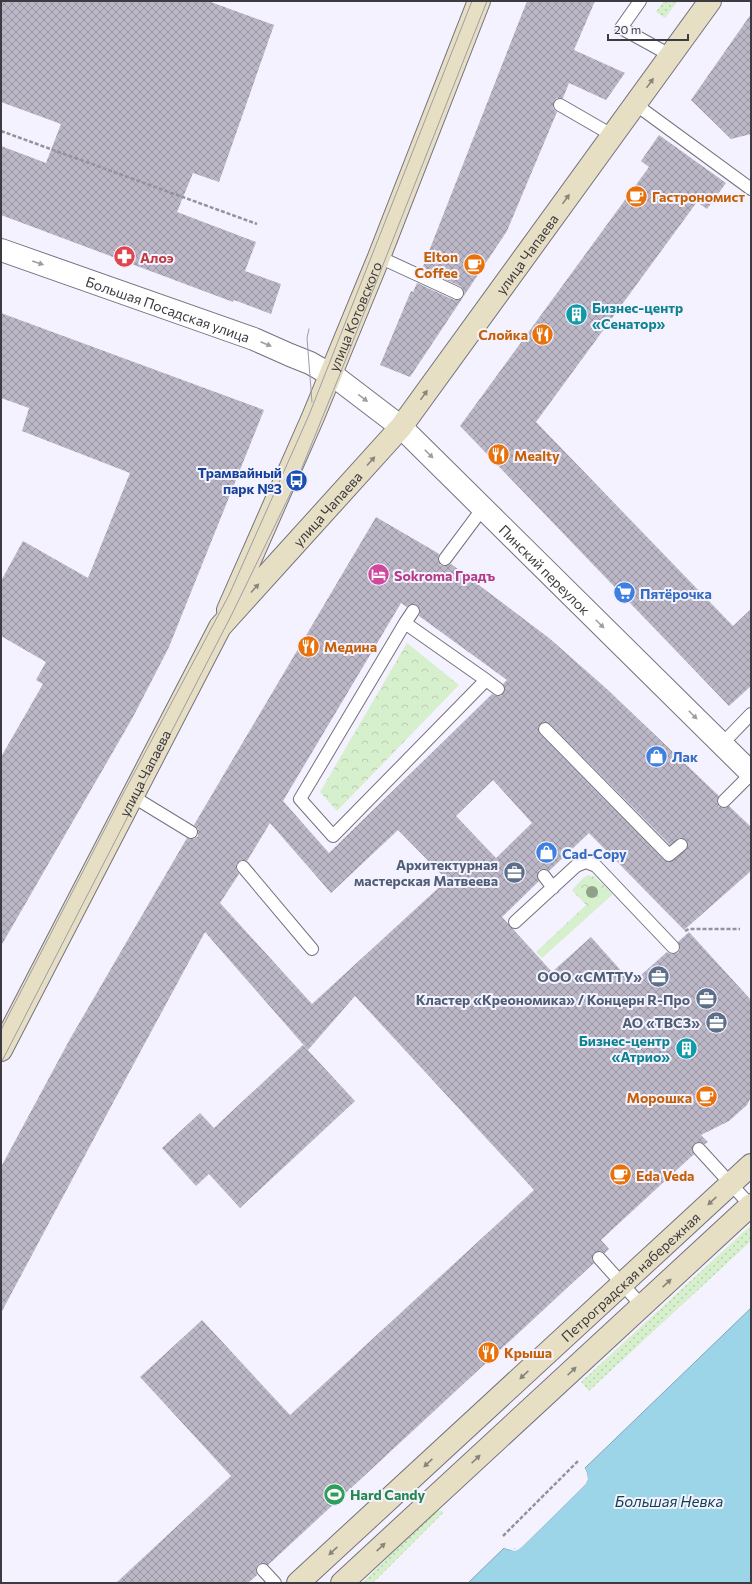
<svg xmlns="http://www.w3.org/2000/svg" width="752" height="1584" font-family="Commissioner,sans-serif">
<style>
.grass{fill:url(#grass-dots)}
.park{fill:url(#park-crowns)}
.water{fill:#9dd5e8;stroke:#80a7b6}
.pier{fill:#f5f2ff}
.building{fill:url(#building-cross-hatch);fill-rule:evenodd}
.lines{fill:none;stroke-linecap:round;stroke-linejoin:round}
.lane-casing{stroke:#75727f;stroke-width:14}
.street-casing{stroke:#75727f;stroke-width:24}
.secondary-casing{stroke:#75727f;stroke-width:24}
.path{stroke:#94929b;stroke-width:2.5;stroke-dasharray:4 2;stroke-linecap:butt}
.lane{stroke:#fff;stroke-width:12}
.street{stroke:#fff;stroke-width:22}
.secondary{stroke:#e7dfc4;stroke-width:22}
.tram{stroke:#9f9ca6;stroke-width:1}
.tree{fill:#8ea189}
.oneway{fill:#8a857c}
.oneway2{fill:#9e9da0}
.labels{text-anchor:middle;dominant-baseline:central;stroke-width:4;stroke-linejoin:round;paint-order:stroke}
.food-label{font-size:14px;font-weight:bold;fill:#c56008;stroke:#f5f2ff;text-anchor:start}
.street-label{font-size:14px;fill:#3d3b41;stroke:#f5f2ff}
.health-label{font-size:14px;font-weight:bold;fill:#be3a42;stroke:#f5f2ff;text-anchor:start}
.culture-label{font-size:14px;font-weight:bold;fill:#0d838f;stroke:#f5f2ff;text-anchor:start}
.transit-label{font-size:14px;font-weight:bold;fill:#164399;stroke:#f5f2ff;text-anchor:end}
.hotel-label{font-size:14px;font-weight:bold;fill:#b23c85;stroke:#f5f2ff;text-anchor:start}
.shop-label{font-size:14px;font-weight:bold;fill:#366cbe;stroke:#f5f2ff;text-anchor:start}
.service-label{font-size:14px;font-weight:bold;fill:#4e5e75;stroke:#f5f2ff;text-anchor:end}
.leisure-label{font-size:14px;font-weight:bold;fill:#27864d;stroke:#f5f2ff;text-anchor:start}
.water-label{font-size:15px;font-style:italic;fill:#10414f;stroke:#f5f2ff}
</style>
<defs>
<pattern id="grass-dots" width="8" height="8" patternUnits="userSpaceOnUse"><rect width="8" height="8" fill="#d6efcc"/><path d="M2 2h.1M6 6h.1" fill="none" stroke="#b9ceb0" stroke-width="1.8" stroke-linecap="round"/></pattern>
<pattern id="park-crowns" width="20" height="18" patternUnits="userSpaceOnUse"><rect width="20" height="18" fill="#d6efcc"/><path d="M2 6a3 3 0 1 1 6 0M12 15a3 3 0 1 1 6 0" fill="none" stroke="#b9ceb0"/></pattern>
<pattern id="building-cross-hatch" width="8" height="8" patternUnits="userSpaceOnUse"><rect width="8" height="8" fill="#bbb7c6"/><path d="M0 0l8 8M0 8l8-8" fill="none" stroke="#9996a2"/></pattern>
</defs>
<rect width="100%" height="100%" fill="#f5f2ff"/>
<path class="grass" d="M664,1H678L665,18L656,12Z
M751,1225V1241L589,1391L581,1382Z
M436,1510L444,1512L373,1583H362Z"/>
<path class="park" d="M407,643L459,685L337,811L320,792Z
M588,875L595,877L613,894L542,958L536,952L586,905L572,890L583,878Z"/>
<path class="water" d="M751,1308V1583H468L504,1548L509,1550L521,1548L586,1484C588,1478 588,1474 585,1468Z"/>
<path class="pier" d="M585,1468L587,1473L588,1479L586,1484L521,1548L515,1551L504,1548L506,1546L514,1549L520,1546L584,1483L586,1478L583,1470Z"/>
<path class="building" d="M1,1H208L274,25L219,182L193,173L177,212L256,242L245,271L281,284L271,314L234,300L233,302L1,215V146L46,163L61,124L1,102Z
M527,1H595L574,50L625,73L606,100L569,83L563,98H557L554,101L553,108L557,112L507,231L410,377L380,365L411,291L413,292L417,283L454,300L461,299L464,296L463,289L460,286L422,269Z
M751,14V134L731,139L691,100Z
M659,135L726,183L707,209L697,202L536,422L733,626L751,609V686L729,706L460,426L649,167L641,161Z
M1,313L264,410L169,647L133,717L1,946V757L43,684L36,680L46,662L1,636V581L23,541L88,578L130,473L22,431L29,408L1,398Z
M376,517L436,552L439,554L438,559L440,565L445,566L451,564L549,638L608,690L719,796L717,803L719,807L726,808L729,806L751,827V871L684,930L589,833L549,871L543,869L539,870L537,877L539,881L502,917L552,972L591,937L632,983L667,952L671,954L678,953L680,949L678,942L689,932L751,1000V1097L747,1105L729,1121L701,1135L708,1142L705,1144L698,1142L694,1144L692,1150L694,1154L601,1240L609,1249L605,1253L598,1251L594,1253L592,1259L594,1263L268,1565L262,1563L258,1564L256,1568L257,1575L248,1583H116L231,1476L140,1377L202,1320L290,1415L534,1190L355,996L308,1050L205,932L131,1069L1,1313V1167L70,1039L187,838L194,839L198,836V829L194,825ZM401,603L407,607L413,604L417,605L420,611L419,616L507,680L503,684L505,690L501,696H497L492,694L329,853L283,801ZM544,722L550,724L670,845L679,838L686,840L688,844L686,850L671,862L664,860L540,734L538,727ZM493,780L532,823L496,858L456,816ZM270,823L331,893L398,830L447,880L312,1004L220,903L239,874L236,869V864L241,860L247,861Z
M303,1045L355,1101L240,1208L209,1174L196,1186L162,1148L200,1113L214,1128Z"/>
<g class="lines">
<defs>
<path id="lane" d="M640,1L621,28L670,55
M635,104L751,189
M560,105L612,135
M379,257L457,293
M445,559L483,508
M405,623L486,680L333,836L300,799L405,623L413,611
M486,680L498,689
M545,729L669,855L681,845
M722,744L751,714
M132,796L191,832
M724,801L751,774
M243,867L312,949
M544,876L553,888
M515,922L576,866L586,862L596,866L673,947
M699,1149L751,1206
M599,1258L642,1306
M263,1570L275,1583"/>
<g id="street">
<path id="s1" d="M1,250L254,339L290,355L310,363L338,379L401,427L751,773"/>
</g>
<g id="secondary">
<path id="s2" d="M228,610L313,417L379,257L479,1"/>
<path id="s3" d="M1,1050L220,627L401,427L710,1"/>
<path id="s4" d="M298,1583L751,1165"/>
<path d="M342,1583L751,1205"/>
</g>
</defs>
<use href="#lane" class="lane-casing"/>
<use href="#street" class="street-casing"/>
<use href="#secondary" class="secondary-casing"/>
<path class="path" d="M1,131L257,224
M685,931L689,929H740
M503,1536L579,1460"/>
<use href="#lane" class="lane"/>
<use href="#street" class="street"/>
<use href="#secondary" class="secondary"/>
<path class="tram" d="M309,329L307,338L312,402
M1,1030L124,792L229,595L309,415L472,1
M1,1063L232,614L297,480L338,379L487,1"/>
</g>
<circle class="tree" cx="592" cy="892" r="6"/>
<defs><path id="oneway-solid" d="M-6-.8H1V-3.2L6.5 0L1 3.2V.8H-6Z"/></defs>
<g class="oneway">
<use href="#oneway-solid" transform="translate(650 83) rotate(-54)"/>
<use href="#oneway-solid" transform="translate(566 199) rotate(-54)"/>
<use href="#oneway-solid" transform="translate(424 395) rotate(-54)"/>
<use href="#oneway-solid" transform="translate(371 461) rotate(-48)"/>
<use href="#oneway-solid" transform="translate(255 588) rotate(-48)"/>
<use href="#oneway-solid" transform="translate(712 1201) rotate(137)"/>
<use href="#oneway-solid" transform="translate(667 1283) rotate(-43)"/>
<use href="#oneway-solid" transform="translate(572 1371) rotate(-43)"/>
<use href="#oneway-solid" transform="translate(524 1375) rotate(137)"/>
<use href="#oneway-solid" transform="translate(476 1459) rotate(-43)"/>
<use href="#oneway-solid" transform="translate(428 1463) rotate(137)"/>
<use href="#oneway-solid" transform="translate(381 1547) rotate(-43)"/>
<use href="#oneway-solid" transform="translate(333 1551) rotate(137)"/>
</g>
<g class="oneway2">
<use href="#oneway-solid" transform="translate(38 263) rotate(19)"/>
<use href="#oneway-solid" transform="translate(266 344) rotate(23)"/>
<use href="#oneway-solid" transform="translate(363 398) rotate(37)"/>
<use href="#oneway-solid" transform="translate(429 454) rotate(45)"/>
<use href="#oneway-solid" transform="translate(600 624) rotate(45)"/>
<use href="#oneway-solid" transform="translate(693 715) rotate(45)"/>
</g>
<defs>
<symbol id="cafe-disc" viewBox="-11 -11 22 22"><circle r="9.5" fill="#e8710a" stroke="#f5f2ff"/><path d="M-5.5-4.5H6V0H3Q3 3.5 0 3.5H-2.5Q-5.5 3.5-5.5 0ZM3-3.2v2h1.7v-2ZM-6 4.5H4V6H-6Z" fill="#fff"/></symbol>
<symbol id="pharmacy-disc" viewBox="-11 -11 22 22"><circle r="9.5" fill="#e0444e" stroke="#f5f2ff"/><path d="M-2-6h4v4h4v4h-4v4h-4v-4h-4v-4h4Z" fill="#fff"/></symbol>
<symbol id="building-disc" viewBox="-11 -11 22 22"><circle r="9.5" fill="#0f9aa8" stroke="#f5f2ff"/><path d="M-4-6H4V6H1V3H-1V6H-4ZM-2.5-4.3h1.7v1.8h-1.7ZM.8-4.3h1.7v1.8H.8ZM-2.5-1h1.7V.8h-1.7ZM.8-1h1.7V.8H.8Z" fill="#fff"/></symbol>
<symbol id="restaurant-disc" viewBox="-11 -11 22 22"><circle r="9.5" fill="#e8710a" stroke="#f5f2ff"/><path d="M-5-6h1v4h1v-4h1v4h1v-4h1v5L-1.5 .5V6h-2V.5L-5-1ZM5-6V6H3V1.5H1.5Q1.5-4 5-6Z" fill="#fff"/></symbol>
<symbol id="bus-disc" viewBox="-11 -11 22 22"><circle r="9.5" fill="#1a4fb4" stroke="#f5f2ff"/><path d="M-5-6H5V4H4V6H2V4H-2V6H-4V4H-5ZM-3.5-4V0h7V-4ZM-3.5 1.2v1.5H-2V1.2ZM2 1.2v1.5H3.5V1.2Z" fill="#fff"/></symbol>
<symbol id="hotel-disc" viewBox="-11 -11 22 22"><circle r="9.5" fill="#d1479c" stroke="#f5f2ff"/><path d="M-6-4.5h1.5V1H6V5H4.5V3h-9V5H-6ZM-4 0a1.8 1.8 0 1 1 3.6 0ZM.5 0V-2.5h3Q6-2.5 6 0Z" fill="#fff"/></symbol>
<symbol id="supermarket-disc" viewBox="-11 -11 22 22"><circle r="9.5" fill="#3f7fe0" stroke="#f5f2ff"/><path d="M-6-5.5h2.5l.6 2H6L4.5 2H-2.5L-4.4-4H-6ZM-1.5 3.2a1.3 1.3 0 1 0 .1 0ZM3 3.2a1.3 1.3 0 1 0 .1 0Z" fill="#fff"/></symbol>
<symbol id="shop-disc" viewBox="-11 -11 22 22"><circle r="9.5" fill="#3f7fe0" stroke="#f5f2ff"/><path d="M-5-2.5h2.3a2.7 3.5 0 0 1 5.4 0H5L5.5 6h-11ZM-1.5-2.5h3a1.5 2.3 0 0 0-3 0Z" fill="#fff"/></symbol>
<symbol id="office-disc" viewBox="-11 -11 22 22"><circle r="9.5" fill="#5c6f8a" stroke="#f5f2ff"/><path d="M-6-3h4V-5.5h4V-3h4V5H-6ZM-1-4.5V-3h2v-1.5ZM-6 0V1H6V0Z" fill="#fff"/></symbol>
<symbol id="stadium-disc" viewBox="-11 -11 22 22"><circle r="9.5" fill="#2e9e5b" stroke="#f5f2ff"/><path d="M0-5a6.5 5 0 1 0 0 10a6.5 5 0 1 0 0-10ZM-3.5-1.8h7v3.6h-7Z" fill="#fff"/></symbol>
</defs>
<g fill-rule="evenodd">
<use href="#cafe-disc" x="624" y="184" width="25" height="25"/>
<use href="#pharmacy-disc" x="112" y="244" width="25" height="25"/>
<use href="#cafe-disc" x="462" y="252" width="25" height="25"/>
<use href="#building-disc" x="564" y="302" width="25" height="25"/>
<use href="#restaurant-disc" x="530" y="322" width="25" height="25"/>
<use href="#restaurant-disc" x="486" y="442" width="25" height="25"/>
<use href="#bus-disc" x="284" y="468" width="25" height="25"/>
<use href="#hotel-disc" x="366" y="562" width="25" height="25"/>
<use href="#supermarket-disc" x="612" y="580" width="25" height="25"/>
<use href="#restaurant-disc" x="296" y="634" width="25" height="25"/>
<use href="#shop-disc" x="644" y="744" width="25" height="25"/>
<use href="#shop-disc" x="534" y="840" width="25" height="25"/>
<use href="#office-disc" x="502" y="860" width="25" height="25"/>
<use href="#office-disc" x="646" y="964" width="25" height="25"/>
<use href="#office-disc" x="694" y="986" width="25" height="25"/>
<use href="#office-disc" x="704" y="1010" width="25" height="25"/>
<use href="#building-disc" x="674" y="1036" width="25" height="25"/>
<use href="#cafe-disc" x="694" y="1084" width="25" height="25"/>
<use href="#cafe-disc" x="608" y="1162" width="25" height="25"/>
<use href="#restaurant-disc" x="476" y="1340" width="25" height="25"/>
<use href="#stadium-disc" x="322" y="1482" width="25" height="25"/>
</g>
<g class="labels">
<g class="food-label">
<text x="652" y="196">Гастрономист</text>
<text x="458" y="256" text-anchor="end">Elton<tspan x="458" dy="16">Coffee</tspan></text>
<text x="528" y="334" text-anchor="end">Слойка</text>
<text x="514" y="455">Mealty</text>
<text x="324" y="646">Медина</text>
<text x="692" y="1097" text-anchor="end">Морошка</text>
<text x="636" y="1175">Eda Veda</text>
<text x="504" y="1352">Крыша</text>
</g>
<g class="street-label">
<text stroke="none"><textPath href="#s3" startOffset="960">улица Чапаева</textPath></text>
<text stroke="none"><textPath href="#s1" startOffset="177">Большая Посадская улица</textPath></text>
<text stroke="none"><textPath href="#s2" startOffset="320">улица Котовского</textPath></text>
<text stroke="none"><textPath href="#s3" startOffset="636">улица Чапаева</textPath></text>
<text stroke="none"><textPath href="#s1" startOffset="643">Пинский переулок</textPath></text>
<text stroke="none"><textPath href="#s3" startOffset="312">улица Чапаева</textPath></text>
<text stroke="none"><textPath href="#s4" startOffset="452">Петроградская набережная</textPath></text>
</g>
<g class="health-label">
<text x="140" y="257">Алоэ</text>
</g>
<g class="culture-label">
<text x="592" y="307">Бизнес-центр<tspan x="592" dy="16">«Сенатор»</tspan></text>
<text x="670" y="1040" text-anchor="end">Бизнес-центр<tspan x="670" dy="16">«Атрио»</tspan></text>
</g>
<g class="transit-label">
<text x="282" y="472">Трамвайный<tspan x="282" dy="16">парк №3</tspan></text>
</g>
<g class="hotel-label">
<text x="394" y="575">Sokroma Градъ</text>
</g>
<g class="shop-label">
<text x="640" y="593">Пятёрочка</text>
<text x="672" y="756">Лак</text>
<text x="562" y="853">Cad-Copy</text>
</g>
<g class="service-label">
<text x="498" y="864">Архитектурная<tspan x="498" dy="16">мастерская Матвеева</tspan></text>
<text x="642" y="976">ООО «СМТТУ»</text>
<text x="690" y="999">Кластер «Креономика» / Концерн R-Про</text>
<text x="700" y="1022">АО «ТВСЗ»</text>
</g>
<g class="leisure-label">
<text x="350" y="1494">Hard Candy</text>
</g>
<g class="water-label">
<text x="669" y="1501">Большая Невка</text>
</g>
</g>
<rect width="752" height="1584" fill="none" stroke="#3d3b41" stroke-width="4"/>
<path d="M608 34v6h80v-6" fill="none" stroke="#3d3b41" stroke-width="2"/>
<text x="614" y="34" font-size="12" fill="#3d3b41" stroke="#f5f2ff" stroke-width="3" paint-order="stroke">20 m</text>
</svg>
